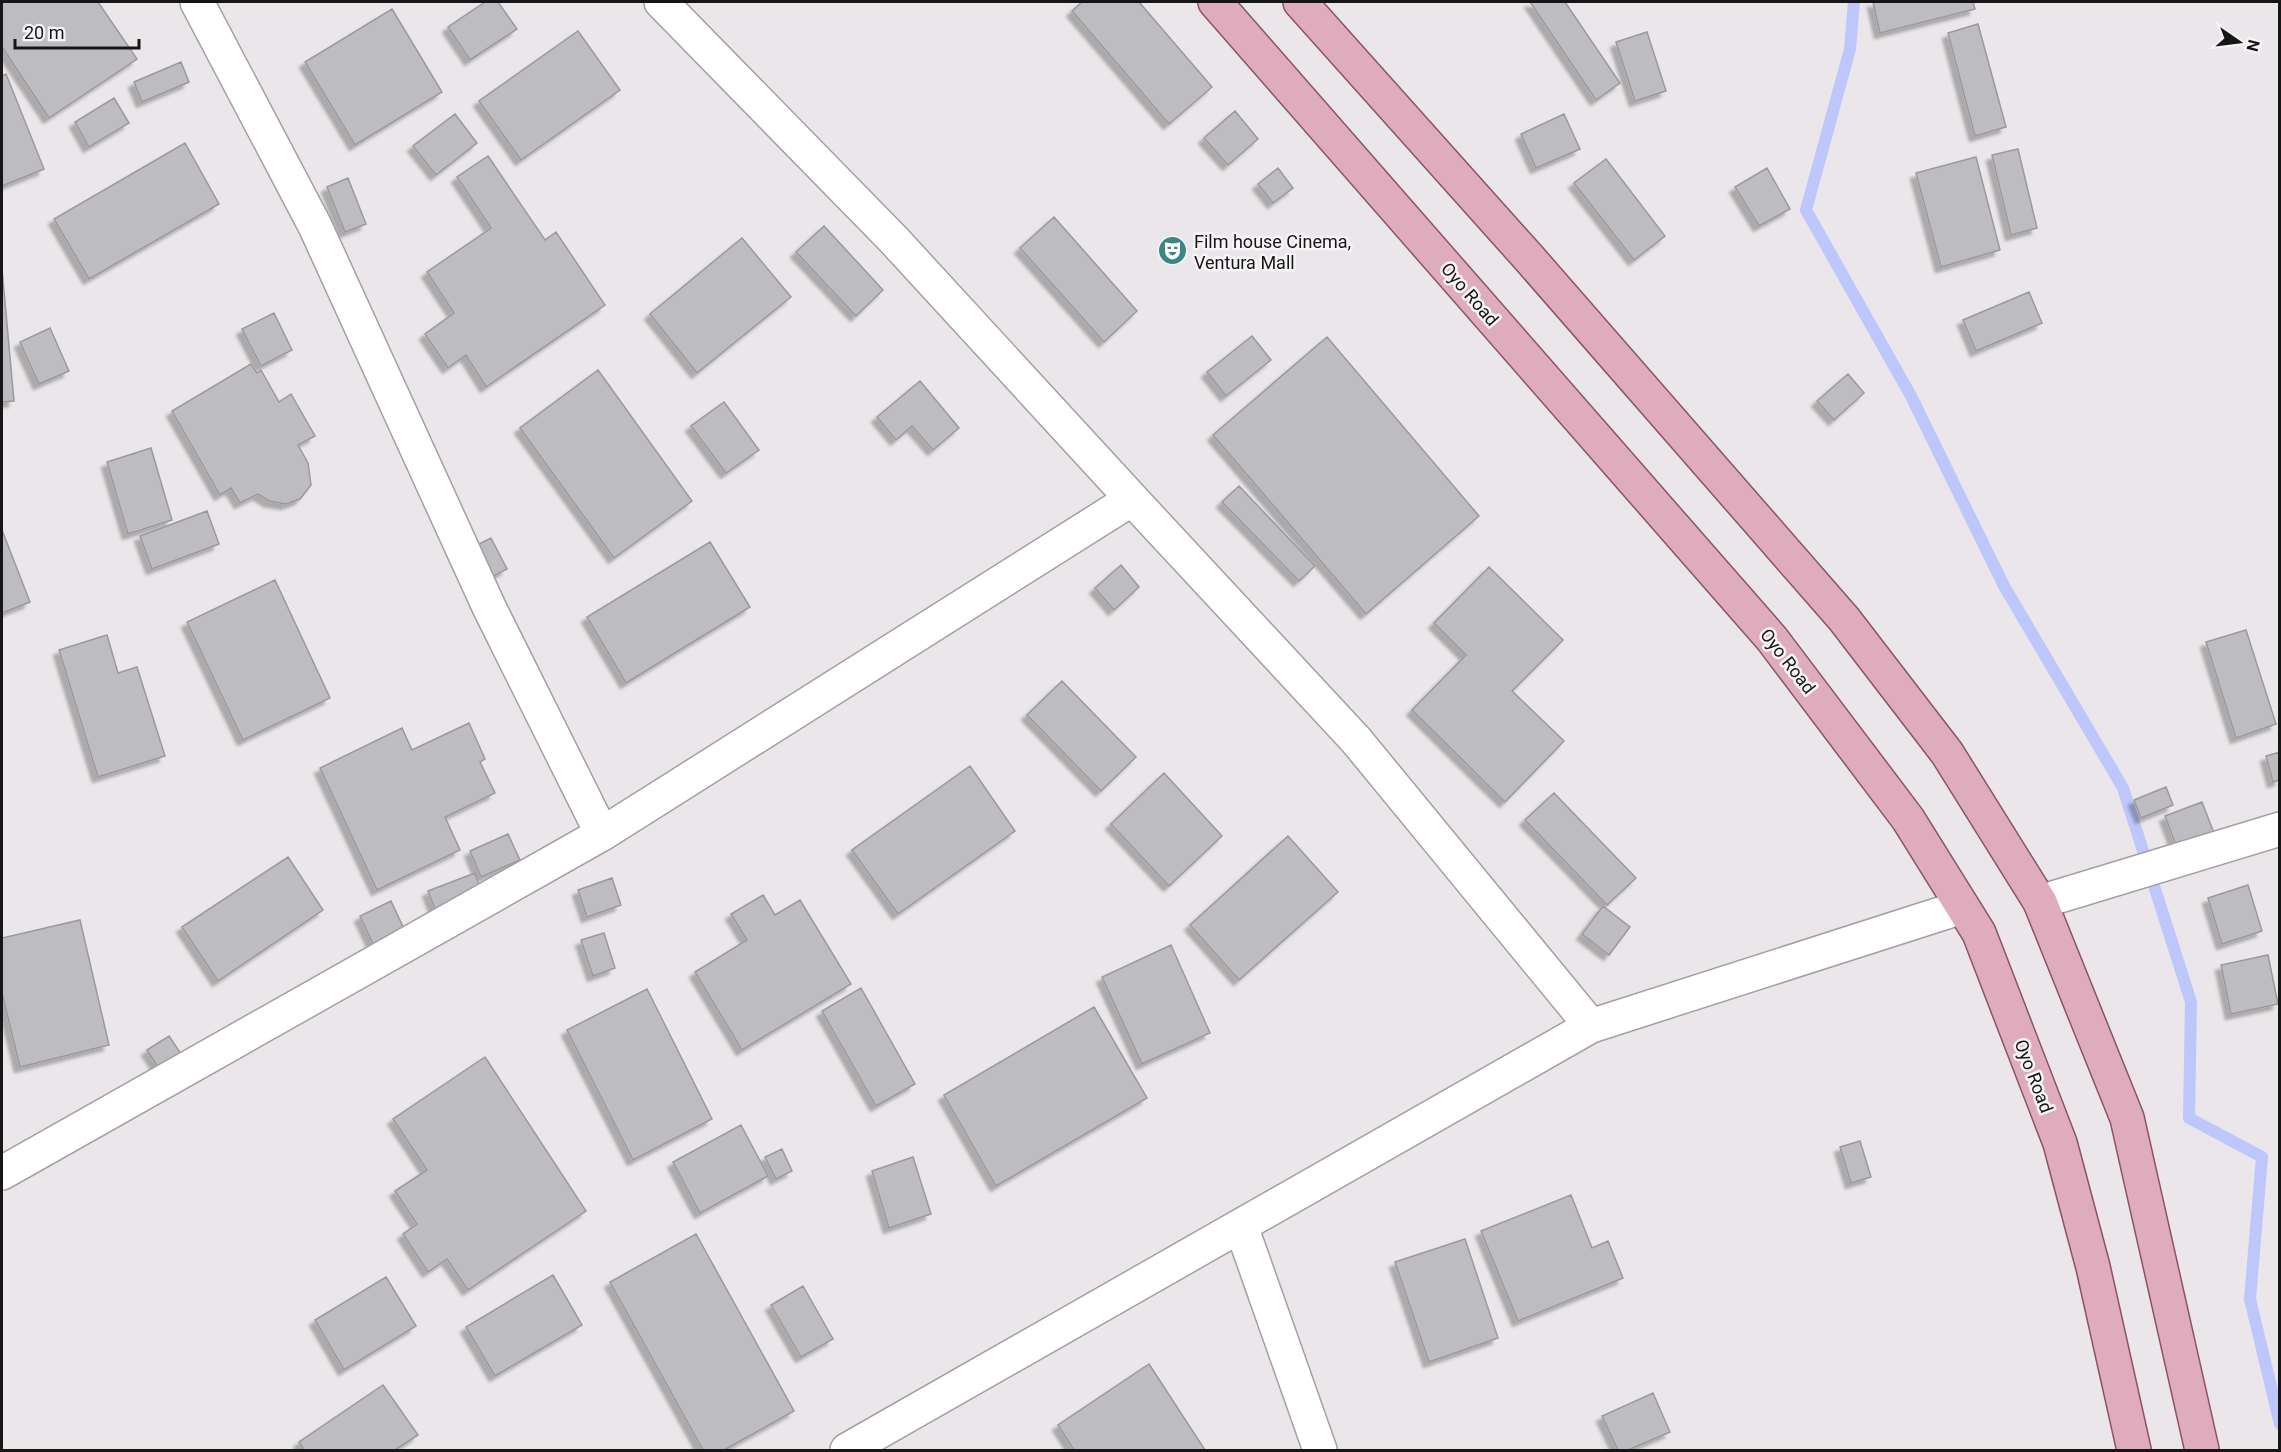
<svg xmlns="http://www.w3.org/2000/svg" width="2281" height="1452" font-family="Roboto,sans-serif">
<style>
.lines{fill:none;stroke-linecap:round;stroke-linejoin:round}
.stream{stroke:#bdc7fc;stroke-width:12}
.building{fill:#bdbcc0;stroke:#9b999d;stroke-width:1.5;filter:url(#shadow)}
.street-casing{stroke:#a3a0a3;stroke-width:36}
.primary-casing{stroke:#8a5466;stroke-width:36}
.street{stroke:#fff;stroke-width:33}
.primary{stroke:#deacbd;stroke-width:33}
.labels{text-anchor:middle;dominant-baseline:central;stroke-width:5;stroke-linejoin:round;paint-order:stroke}
.poi-label{font-size:18px;fill:#171617;stroke:#f7f4f7;text-anchor:start}
.street-label{font-size:18px;fill:#171617;stroke:#f7f4f7}
</style>
<defs>
<filter id="shadow"><feDropShadow dx="-5.5" dy="5.5" stdDeviation="1.5" flood-color="#0004"/></filter>
</defs>
<rect width="100%" height="100%" fill="#eae6e9"/>
<g class="lines">
<path class="stream" d="M1854,2L1850,49L1806,210L1911,396L2004,586L2123,788L2191,1002L2189,1118L2262,1157L2250,1299L2280,1424"/>
</g>
<path class="building" d="M2,2H98L137,59L49,118L2,47Z
M485,2H498L517,29L470,60L448,27Z
M1082,2H1139L1212,87L1169,124L1072,11Z
M1530,2H1565L1620,83L1596,100Z
M1873,2H1973L1975,9L1880,33Z
M392,9L442,92L355,145L305,62Z
M1978,24L2006,127L1975,136L1948,33Z
M578,31L620,90L521,160L479,101Z
M1647,32L1666,91L1635,101L1616,42Z
M181,62L189,82L142,102L134,82Z
M6,74L44,169L2,186V76Z
M114,98L129,123L89,147L75,122Z
M1235,111L1258,139L1228,165L1204,138Z
M455,114L477,143L436,175L413,146Z
M1564,114L1580,149L1536,168L1521,134Z
M185,143L219,204L89,279L54,219Z
M2018,149L2037,228L2011,235L1992,155Z
M488,156L545,240L556,232L605,305L486,387L466,355L448,368L425,334L454,313L427,272L491,228L457,177Z
M1976,157L2000,250L1941,267L1916,173Z
M1606,159L1665,236L1634,260L1574,183Z
M1278,168L1293,188L1273,203L1258,184Z
M1767,168L1790,209L1759,226L1735,187Z
M348,178L366,224L345,232L327,187Z
M1054,217L1137,311L1104,342L1020,248Z
M824,226L883,290L856,316L796,252Z
M742,238L791,297L697,373L650,314Z
M2,269L14,401L2,402Z
M2029,292L2042,323L1976,351L1963,320Z
M274,313L292,350L261,366L242,329Z
M50,328L69,371L39,384L20,342Z
M1252,336L1271,360L1226,396L1207,372Z
M1327,337L1479,516L1366,614L1213,435Z
M251,364L257,373L261,370L279,402L291,394L315,436L298,445L308,463L311,485L300,499L286,504L269,501L258,494L240,503L231,488L220,495L172,411Z
M598,370L692,501L614,558L520,428Z
M1848,374L1864,393L1834,420L1817,401Z
M920,381L959,428L933,450L912,426L896,440L877,417Z
M724,402L759,450L726,473L691,426Z
M151,448L172,520L128,534L107,462Z
M1239,486L1315,566L1299,581L1222,502Z
M207,511L219,544L152,569L140,536Z
M2,530L30,602L2,613Z
M491,538L507,569L484,581L469,549Z
M710,542L750,607L626,683L587,617Z
M1121,565L1139,587L1114,610L1095,588Z
M1489,567L1563,640L1512,691L1564,741L1505,802L1412,710L1466,655L1434,623Z
M275,580L330,698L243,740L187,622Z
M2246,630L2276,724L2236,738L2206,642Z
M107,635L118,673L137,667L165,756L98,777L59,650Z
M1062,681L1136,757L1101,791L1027,715Z
M469,723L485,759L480,762L495,793L445,817L460,850L377,890L320,768L402,728L412,750Z
M2280,752V780L2273,782L2266,756Z
M970,766L1015,831L898,914L852,850Z
M1164,773L1222,836L1169,886L1111,824Z
M2166,787L2173,805L2141,818L2134,800Z
M1554,793L1636,878L1607,905L1525,820Z
M2202,802L2214,833L2177,848L2165,816Z
M508,834L520,860L481,877L470,851Z
M1288,836L1338,892L1239,980L1190,925Z
M288,857L323,910L218,981L182,927Z
M475,873L483,897L437,914L428,891Z
M612,878L621,905L587,917L578,890Z
M2248,885L2262,931L2222,944L2208,898Z
M763,895L775,915L800,900L851,984L742,1050L695,972L747,940L731,914Z
M391,901L405,931L374,946L360,916Z
M1603,906L1630,927L1609,955L1582,934Z
M80,920L109,1045L20,1067L2,993V938Z
M604,933L615,968L593,976L581,940Z
M1171,945L1210,1033L1142,1064L1102,977Z
M2268,955L2278,1004L2231,1014L2221,965Z
M861,988L915,1084L876,1106L822,1011Z
M647,989L712,1119L633,1160L567,1030Z
M1094,1007L1147,1098L996,1186L944,1095Z
M169,1036L183,1057L161,1072L147,1050Z
M485,1057L586,1211L468,1290L447,1259L428,1272L403,1234L417,1224L395,1191L427,1170L393,1119Z
M741,1125L768,1176L700,1213L673,1162Z
M1860,1141L1871,1177L1851,1183L1840,1147Z
M782,1149L792,1171L776,1179L765,1157Z
M913,1157L931,1214L889,1228L872,1171Z
M1571,1195L1592,1248L1608,1241L1623,1278L1518,1321L1481,1231Z
M696,1234L794,1411L724,1450H703L610,1282Z
M1465,1239L1498,1338L1429,1362L1395,1262Z
M553,1275L582,1325L495,1376L466,1327Z
M386,1277L416,1326L344,1370L315,1320Z
M803,1286L833,1339L801,1357L771,1305Z
M1149,1364L1205,1450H1074L1058,1425Z
M383,1385L418,1435L395,1450H304L299,1442Z
M1653,1393L1670,1432L1628,1450H1618L1602,1416Z"/>
<g class="lines">
<defs>
<path id="street" d="M197,2L315,226L489,607L602,834L1132,499L1356,740L1591,1026L1962,907
M661,2L893,239L1132,499
M2040,902L2280,829
M2,1173L602,834
M1241,1226L1320,1450
M847,1450L1591,1026"/>
<path id="primary" d="M1215,2L1772,639L1908,819L1979,933L2060,1143L2093,1267L2134,1450
M1300,2L1529,258L1844,619L1947,753L2040,902L2127,1118L2202,1450"/>
</defs>
<use href="#street" class="street-casing"/>
<use href="#primary" class="primary-casing"/>
<use href="#street" class="street"/>
<use href="#primary" class="primary"/>
</g>
<defs>
<symbol id="theatre-disc" viewBox="-11 -11 22 22"><circle r="9.5" fill="#3d8685" stroke="#f7f4f7"/><path d="M-5-5.5Q0-4 5-5.5V0Q5 5 0 6Q-5 5-5 0ZM-3.3-2.5H-1v1.5H-3.3ZM1-2.5H3.3v1.5H1ZM-2.8 1Q0 5.5 2.8 1Z" fill="#fff"/></symbol>
</defs>
<g fill-rule="evenodd">
<use href="#theatre-disc" x="1156" y="234" width="33" height="33"/>
</g>
<g class="labels">
<g class="poi-label">
<text x="1194" y="241">Film house Cinema,<tspan x="1194" dy="21">Ventura Mall</tspan></text>
</g>
<g class="street-label">
<text transform="translate(1470 294) rotate(49)">Oyo Road</text>
<text transform="translate(1788 661) rotate(52)">Oyo Road</text>
<text transform="translate(2034 1076) rotate(69)">Oyo Road</text>
</g>
</g>
<rect width="2281" height="1452" fill="none" stroke="#171617" stroke-width="6"/>
<g transform="translate(2239 42) rotate(104)" stroke="#f7f4f7" stroke-width="4.5" paint-order="stroke">
<path d="M0-4.5L10 22L0 15L-10 22Z" fill="#171617"/>
<text y="-9" font-size="16" font-weight="bold" text-anchor="middle" fill="#171617">N</text>
</g>
<path d="M15 39v9h124v-9" fill="none" stroke="#171617" stroke-width="3"/>
<text x="24" y="39" font-size="18" fill="#171617" stroke="#f7f4f7" stroke-width="4.5" paint-order="stroke">20 m</text>
</svg>
